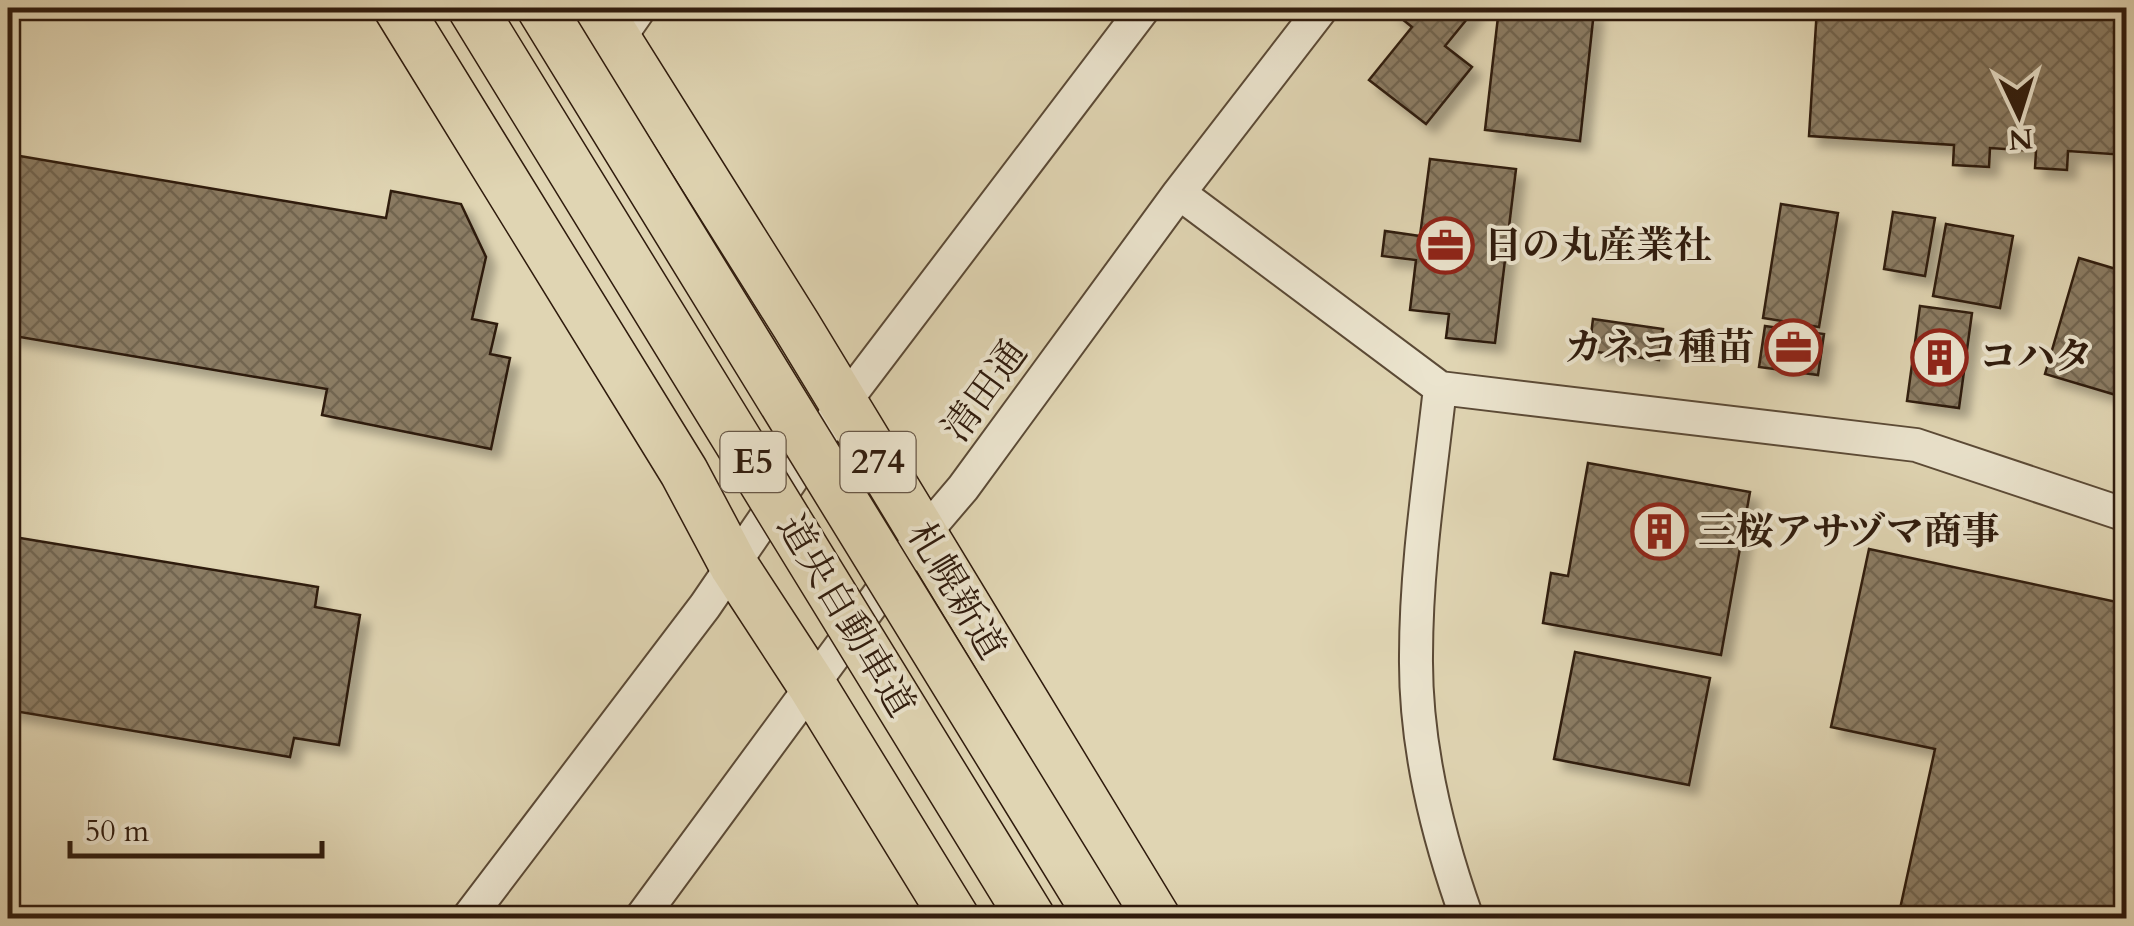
<svg xmlns="http://www.w3.org/2000/svg" width="2134" height="926" font-family="Cardo,'Noto Serif JP',serif">
<style>
.building{fill:url(#building-cross-hatch);stroke:#2f1b0d;stroke-width:2.5;filter:url(#shadow)}
.lines{fill:none;stroke-linecap:round;stroke-linejoin:round}
.minor-casing{stroke:#5b4a36;stroke-width:36}
.highway-casing{stroke:#2f1b0d;stroke-width:51}
.minor{stroke:#ebe4ce;stroke-width:32}
.highway{stroke:#e0d5b3;stroke-width:48}
.highway-bridge-casing{stroke:#2f1b0d;stroke-width:51;stroke-linecap:butt}
.highway-bridge{stroke:#e0d5b3;stroke-width:48}
.labels{text-anchor:middle;dominant-baseline:central;stroke-width:8;stroke-linejoin:round;paint-order:stroke}
.shield{fill:#ebe4ce;stroke:#675747;stroke-width:2.5}
.shield-label{font-size:35px;font-weight:bold;fill:#2f1b0d}
.poi-label{font-size:38px;font-weight:bold;fill:#2f1b0d;stroke:#ebe4ce;text-anchor:start}
.street-label{font-size:38px;fill:#2f1b0d;stroke:#ebe4ce}
</style>
<defs>
<pattern id="building-cross-hatch" width="8" height="8" patternUnits="userSpaceOnUse" patternTransform="scale(2.5)"><rect width="8" height="8" fill="#8b7c63"/><path d="M0 0l8 8M0 8l8-8" fill="none" stroke="#726550"/></pattern>
<filter id="shadow"><feDropShadow dx="9" dy="9" stdDeviation="5" flood-color="#0004"/></filter>
</defs>
<rect width="100%" height="100%" fill="#e0d5b3"/>
<filter id="stains"><feTurbulence type="fractalNoise" baseFrequency=".002" numOctaves="4"/><feColorMatrix values="0 0 0 0 .2 0 0 0 0 .09 0 0 0 0 .02 0 0 0 .5 -.17"/></filter>
<radialGradient id="worn" r=".72"><stop offset=".6" stop-color="#630" stop-opacity="0"/><stop offset="1" stop-color="#630" stop-opacity=".3"/></radialGradient>
<path class="building" d="M1395,8H1476L1445,46L1472,67L1426,124L1369,80L1412,27L1392,11Z
M1499,8L1594,11L1580,141L1485,130Z
M1817,8H2126V155L2068,151L2067,170L2035,168L2036,151L1990,148L1989,167L1953,165L1954,145L1809,136Z
M8,154L386,218L391,191L461,204L486,257L472,319L497,324L490,354L510,358L491,449L322,415L327,389L8,335Z
M1430,159L1516,169L1495,343L1446,338L1449,314L1410,310L1416,260L1382,256L1385,231L1420,236Z
M1781,204L1838,213L1819,327L1763,318Z
M1893,212L1935,218L1925,276L1884,269Z
M1946,224L2013,236L2000,308L1933,296Z
M2079,258L2126,272V398L2045,374Z
M1920,306L1972,313L1959,408L1907,401Z
M1593,319L1663,329L1659,360L1589,351Z
M1765,326L1824,334L1818,375L1759,367Z
M1588,463L1750,492L1721,655L1543,623L1551,573L1568,576Z
M8,536L318,587L315,607L360,615L339,745L294,738L290,757L8,710Z
M1869,549L2126,604V918H1898L1935,749L1831,727Z
M1575,652L1710,678L1689,785L1554,759Z"/>
<g class="lines">
<defs>
<path id="minor" d="M617,41L640,8
M1179,193L1440,388L1916,445L2126,515
M1440,388C1430,477 1416,566 1416,656C1415,746 1437,834 1467,918
M468,918L705,606L843,404L1144,8
M641,918L922,536L963,488L1179,193L1322,8"/>
<path id="highway" d="M398,8L684,472L734,566L813,687L955,918
M597,8L796,325L1156,918"/>
</defs>
<use href="#minor" class="minor-casing"/>
<use href="#highway" class="highway-casing"/>
<use href="#minor" class="minor"/>
<use href="#highway" class="highway"/>
<defs>
<path id="highway-bridge" d="M472,8L1031,918
M541,8L1100,918"/>
</defs>
<use href="#highway-bridge" class="highway-bridge-casing"/>
<use href="#highway-bridge" class="highway-bridge"/>
</g>
<defs>
<symbol id="office-ring" viewBox="-11 -11 22 22"><circle r="9.5" fill="#ebe4ce" stroke="#8f2418" stroke-width="1.5"/><path d="M-6-3h4V-5.5h4V-3h4V5H-6ZM-1-4.5V-3h2v-1.5ZM-6 0V1H6V0Z" fill="#8f2418"/></symbol>
<symbol id="building-ring" viewBox="-11 -11 22 22"><circle r="9.5" fill="#ebe4ce" stroke="#8f2418" stroke-width="1.5"/><path d="M-4-6H4V6H1V3H-1V6H-4ZM-2.5-4.3h1.7v1.8h-1.7ZM.8-4.3h1.7v1.8H.8ZM-2.5-1h1.7V.8h-1.7ZM.8-1h1.7V.8H.8Z" fill="#8f2418"/></symbol>
</defs>
<g fill-rule="evenodd">
<use href="#office-ring" x="1414" y="214" width="63" height="63"/>
<use href="#office-ring" x="1762" y="316" width="63" height="63"/>
<use href="#building-ring" x="1908" y="326" width="63" height="63"/>
<use href="#building-ring" x="1628" y="500" width="63" height="63"/>
</g>
<g class="labels">
<g class="shield">
<rect x="720.5" y="432" width="65" height="60" rx="8"/>
<rect x="840.5" y="432" width="75" height="60" rx="8"/>
</g>
<g class="shield-label">
<text x="753" y="462">E5</text>
<text x="878" y="462">274</text>
</g>
<g class="poi-label">
<text x="1484" y="246">日の丸産業社</text>
<text x="1754" y="348" text-anchor="end">カネコ種苗</text>
<text x="1979" y="357">コハタ</text>
<text x="1698" y="532">三桜アサヅマ商事</text>
</g>
<g class="street-label">
<text transform="translate(985 391) rotate(-54)">清田通</text>
<text transform="translate(956 591) rotate(59)">札幌新道</text>
<text transform="translate(846 616) rotate(59)">道央自動車道</text>
</g>
</g>
<rect width="2134" height="926" fill="none" stroke="#e0d5b3" stroke-width="40"/>
<rect x="10" y="10" width="2114" height="906" fill="none" stroke="#2f1b0d" stroke-width="5"/>
<rect x="20" y="20" width="2094" height="886" fill="none" stroke="#2f1b0d" stroke-width="2.5"/>
<g transform="translate(2019 115) rotate(176)" stroke="#ebe4ce" stroke-width="8" paint-order="stroke">
<path d="M0-8L18 38L0 25L-18 38Z" fill="#2f1b0d"/>
<text y="-15" font-size="28" font-weight="bold" text-anchor="middle" fill="#2f1b0d">N</text>
</g>
<path d="M70 841v15h252v-15" fill="none" stroke="#2f1b0d" stroke-width="5"/>
<text x="85" y="841" font-size="30" fill="#2f1b0d" stroke="#ebe4ce" stroke-width="8" paint-order="stroke">50 m</text>
<rect width="100%" height="100%" filter="url(#stains)"/>
<rect width="100%" height="100%" fill="url(#worn)"/>
</svg>
